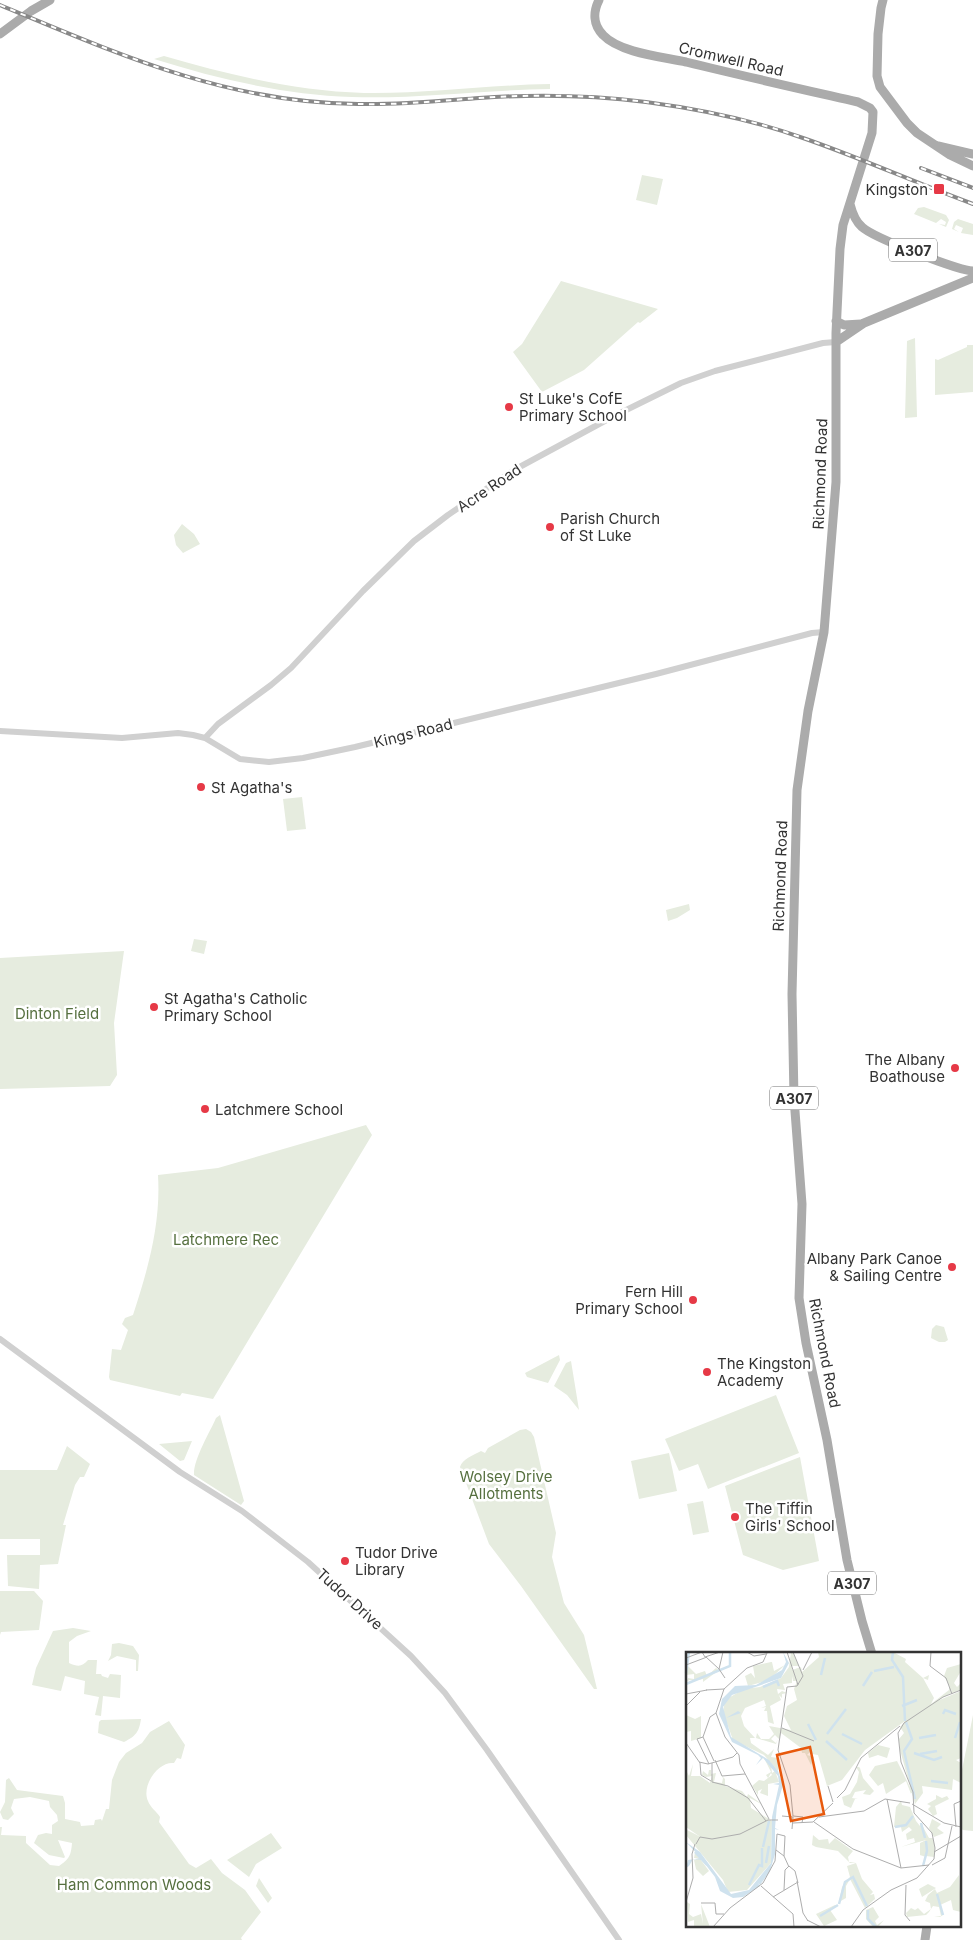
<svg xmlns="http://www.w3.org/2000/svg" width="973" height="1940" font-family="Inter,sans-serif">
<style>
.green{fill:#e6ecdf}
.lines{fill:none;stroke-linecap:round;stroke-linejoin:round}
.minor{stroke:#d0d0d0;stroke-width:6}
.major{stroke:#ababab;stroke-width:9}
.rail-casing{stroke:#888;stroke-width:4}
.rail{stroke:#fff;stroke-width:2;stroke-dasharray:5.5;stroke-linecap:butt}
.poi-dot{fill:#e63946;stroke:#fff;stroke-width:2}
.labels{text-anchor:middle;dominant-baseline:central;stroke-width:5;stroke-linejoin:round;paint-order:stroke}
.shield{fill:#fff;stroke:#707070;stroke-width:1}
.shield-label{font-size:14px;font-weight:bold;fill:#333}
.street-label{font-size:15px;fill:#333;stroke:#fff}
.poi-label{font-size:15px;fill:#333;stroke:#fff;text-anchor:start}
.park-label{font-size:15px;fill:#56703f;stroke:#fff}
.inset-river{fill:none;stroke:#cfe2ee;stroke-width:2.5}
.inset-road{fill:none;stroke:#adadad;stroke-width:1}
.view{fill:#e8590c;fill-opacity:0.15;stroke:#e8590c;stroke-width:2.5}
.inset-edge{fill:none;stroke:#333;stroke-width:2.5}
</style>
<rect width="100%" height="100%" fill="#fff"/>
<path class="green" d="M164,56C230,75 295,91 364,93C426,94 488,85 550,84V89C484,90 418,99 352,97C285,95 218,79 154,59Z
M642,175L663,179L657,205L636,200Z
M924,207L946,215L949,220L946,227L939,224L945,225L946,222L941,219L936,223L914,214L918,208Z
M958,219L973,224V235L961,233L963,228L956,225L954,229L959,232L952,229L954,222Z
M561,281L658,309L640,323L638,322L584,370L542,392L513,352L522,344Z
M915,338L917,417L905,418L907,341Z
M967,345H973V392L935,395V359L938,360L967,347Z
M182,524L194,534L200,544L183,553L176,545L174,535Z
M302,797L306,829L287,831L283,799Z
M689,904L690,910L677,918L668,921L666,910Z
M194,939L207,941L204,954L191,951Z
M124,951L114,1023L117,1075L110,1086L0,1089V958Z
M366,1125L372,1135L213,1399L182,1393L180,1396L110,1380L109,1377L112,1349L121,1350L128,1330L122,1324L125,1318L133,1315C148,1269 161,1224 158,1175L218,1168Z
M936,1325L944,1327L948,1340L945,1342H939L931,1338L932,1329Z
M559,1355L560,1360L548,1383L527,1377L525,1373Z
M571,1361L579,1410L567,1395L554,1386L566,1363Z
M776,1395L799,1453L708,1489L698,1464L679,1471L665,1439Z
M220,1415L244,1501L241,1505L194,1475C193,1460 210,1432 216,1418Z
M526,1429L531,1432L534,1437L556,1533L552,1557L564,1603L584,1635L597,1689H594L521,1586L489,1544L460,1467C462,1459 474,1455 481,1451L485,1453L488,1448L520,1430Z
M192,1441L184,1460L180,1461L159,1444Z
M67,1446L90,1464L84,1477H80L75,1485L63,1525H66L58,1564L40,1565L39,1589L8,1586L7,1555H40V1539H0V1470H57Z
M669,1453L677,1491L639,1499L631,1461Z
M800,1457L819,1561L783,1570L743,1555L725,1486Z
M703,1501L709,1532L693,1535L687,1504Z
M0,1591H34L43,1601L39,1630L1,1632L0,1635Z
M73,1628L91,1631L77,1636L69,1642V1663C78,1667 82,1667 88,1660H97L96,1674H101L102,1676L108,1678L110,1674L121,1675L120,1698L103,1696L101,1716L95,1715L99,1697L84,1694L85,1681L65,1676L61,1691L32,1685L36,1668L53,1631Z
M119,1643L133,1646L139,1655L138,1671H136V1660L117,1656L108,1661L111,1655L112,1644Z
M973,1715V1831L963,1830L959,1827V1785Z
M141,1719C139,1732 136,1736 124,1742L98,1733L99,1722L101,1720Z
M169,1721L185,1745L181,1759L177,1758L174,1763C158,1761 141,1786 148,1801C150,1807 157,1812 160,1817L159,1822L189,1864L196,1868L211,1859L222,1873L245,1890L261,1912L241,1938L242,1940H0V1827H2L1,1835L26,1836V1843L50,1865L59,1866C69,1859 71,1856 72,1843L58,1840L65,1857L64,1858L49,1855L34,1843L38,1835L46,1833L52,1834V1825L58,1821L57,1815L50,1807L49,1801L30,1797L14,1799L11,1808L14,1814L8,1820L3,1819L0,1812L5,1802L6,1780L9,1778L17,1790L63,1796L65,1803V1819L80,1822L81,1826L94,1825L95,1820L101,1819L102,1821L106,1809H109L112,1780L119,1762L126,1753L142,1743L150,1732Z
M271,1833L282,1848L256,1864L249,1877L227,1860Z
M259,1878L272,1898L268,1903L256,1886Z"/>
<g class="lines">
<path class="minor" d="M0,731L122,738L178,733L193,735L205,738L240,759L269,762L303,758L355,747L656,674L812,633L824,632
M205,738L218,724L271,685L291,668L363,591L414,541L448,515L514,470L614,416L681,383L715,371L823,343L836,342
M0,1339L180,1472L242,1511L308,1562L411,1656L445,1693L487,1750L619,1940"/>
<path class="major" d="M599,0C593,12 593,25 603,35C620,53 663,57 686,62C743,76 801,89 858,102L870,108L873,112L872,133L843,225L840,249L836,333V482L824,632L808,711L797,790L792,994L794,1098L802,1204L799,1298L806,1343L827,1440L847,1560L862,1621L872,1654
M883,0L881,8L878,34L877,76L880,87L907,123L917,133L950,155L973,166
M0,34L31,11L50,0
M938,146L973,154
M850,204C852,212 855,221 862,227C874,238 957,270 973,271
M836,321L844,325L861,324
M836,342L864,323L973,278
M925,1940L927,1926"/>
<defs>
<path id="rail" d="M0,5C118,54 227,103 358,104C399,105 439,101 479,98C535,94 591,95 646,102C699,109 753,120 803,138C861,158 916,183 973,204
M921,168L973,188"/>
</defs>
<use href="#rail" class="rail-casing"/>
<use href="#rail" class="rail"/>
</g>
<g class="poi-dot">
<rect x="933" y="183" width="12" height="12" rx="2.5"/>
<circle cx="509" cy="407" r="5"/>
<circle cx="550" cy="527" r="5"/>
<circle cx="201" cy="787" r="5"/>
<circle cx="154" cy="1007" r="5"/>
<circle cx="955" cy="1068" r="5"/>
<circle cx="205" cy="1109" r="5"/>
<circle cx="952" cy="1267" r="5"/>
<circle cx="693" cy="1300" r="5"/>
<circle cx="707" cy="1372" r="5"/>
<circle cx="735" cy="1517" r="5"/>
<circle cx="345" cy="1561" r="5"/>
</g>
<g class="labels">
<g class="shield">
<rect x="889" y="238.5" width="48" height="23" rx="4"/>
<rect x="770" y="1086.5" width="48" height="23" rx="4"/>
<rect x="828" y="1571.5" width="48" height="23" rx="4"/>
</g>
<g class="shield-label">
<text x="913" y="250">A307</text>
<text x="794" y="1098">A307</text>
<text x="852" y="1583">A307</text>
</g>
<g class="street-label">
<text transform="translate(731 59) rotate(13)">Cromwell Road</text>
<text transform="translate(820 474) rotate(-88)">Richmond Road</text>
<text transform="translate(489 488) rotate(-34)">Acre Road</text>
<text transform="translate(413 733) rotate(-14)">Kings Road</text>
<text transform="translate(780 876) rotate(-88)">Richmond Road</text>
<text transform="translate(825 1353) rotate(79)">Richmond Road</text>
<text transform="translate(350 1599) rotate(42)">Tudor Drive</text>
</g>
<g class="poi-label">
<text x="928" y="189" text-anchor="end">Kingston</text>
<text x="519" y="398">St Luke's CofE<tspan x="519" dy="17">Primary School</tspan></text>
<text x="560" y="518">Parish Church<tspan x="560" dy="17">of St Luke</tspan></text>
<text x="211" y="787">St Agatha's</text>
<text x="164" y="998">St Agatha's Catholic<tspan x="164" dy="17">Primary School</tspan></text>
<text x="945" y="1059" text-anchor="end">The Albany<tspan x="945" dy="17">Boathouse</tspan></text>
<text x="215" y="1109">Latchmere School</text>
<text x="942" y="1258" text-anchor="end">Albany Park Canoe<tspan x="942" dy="17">&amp; Sailing Centre</tspan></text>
<text x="683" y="1291" text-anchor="end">Fern Hill<tspan x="683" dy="17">Primary School</tspan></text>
<text x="717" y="1363">The Kingston<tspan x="717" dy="17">Academy</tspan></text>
<text x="745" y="1508">The Tiffin<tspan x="745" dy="17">Girls' School</tspan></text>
<text x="355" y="1552">Tudor Drive<tspan x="355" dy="17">Library</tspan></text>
</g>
<g class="park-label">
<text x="57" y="1013">Dinton Field</text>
<text x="226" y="1239">Latchmere Rec</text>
<text x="506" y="1476">Wolsey Drive<tspan x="506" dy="17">Allotments</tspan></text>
<text x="134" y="1884">Ham Common Woods</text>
</g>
</g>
<g transform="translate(686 1652)">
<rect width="275" height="275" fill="#fff"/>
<path d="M105,0L108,2L113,14H106V18L115,15L116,20L133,5L132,0H207L220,7L219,10L237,26L243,23L242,28L237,26L248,46L245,52L263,38V34L265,37L258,24L261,16L275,12V19L268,31L271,35L275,31V38L266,41L265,37V41L251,49L275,39V106L270,108L275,111V131L267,127L266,138L236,134L237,141L229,152L214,98L213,87L218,81L214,75L219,69L179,98L156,128L141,134L132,103L126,102V98L121,103L128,105L125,113L119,101H116L115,96L95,81L93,87L89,83L85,87L90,91L92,87L90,92L70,86L71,81L75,87H83L88,82L83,74L105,78L98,64L101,54L111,48L108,37L111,29H107L106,24V31L97,32L99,38L91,37L92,42L96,39L101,41L96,42V46L93,43L95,48L84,54L88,72L82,70L81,59H78L80,55L75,56L80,54L78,48L59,56L55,64L58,74L69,86H64L65,91L82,103L88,97L85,105L92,106V119L78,103L47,88L37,60L39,48L58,37L74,35L95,26L103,15ZM85,10H86L88,19L99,13L83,28L62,34L59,24L65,21L69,26L67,14ZM1,13L10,22L19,19L21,24L30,16L33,18L17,30V27L12,28H3L0,31L2,26L8,27V22L0,23ZM0,63L9,67L15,64V86L5,89V79L0,80ZM192,93L204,96L201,106L192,103L183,106L182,101ZM79,108L85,113L86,121L89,119L93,130L82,132V144L74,141L76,137L72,139V143L66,134L73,128L78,129L86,123L85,121L82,126L80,123L85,120ZM211,109L226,139L225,142L220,129L200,142L197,131L192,134L183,123L189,114ZM7,112L5,124H14L24,131L26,124L20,125L16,123L17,119L22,123L23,118H25V122L30,121L28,130L36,131L37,126L33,121L39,127V134L56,139L61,145L62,142L77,153L64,146L65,156L86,169L85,211L61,238L42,240L37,228L0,183L1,178L13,184L0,175V118L3,124ZM170,115H173L174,116L177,126L188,139L184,143L177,142L180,138L169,140L166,146L172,147H169L165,156L158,153L156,145L164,142L171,130L173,120ZM250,143L256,146L261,144L263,147L249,154L251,162L247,164L242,157L245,154L241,152L250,147ZM215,149L216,153L224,155L230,169L234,174L235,171L243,186H247L249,195L248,204V200V205L240,204L236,214L240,205L234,203V191L240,188L215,195L229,190L228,186L221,188L220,182L226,178L223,175L216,180L215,175H208L210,155ZM246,167L255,172L251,176L258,181L248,185L243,176ZM127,183L133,188L142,187L143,192L149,186L167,199L162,205L163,210H170L164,211L152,199L130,195L126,193ZM9,200L23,219L17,224L10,217L8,208L13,206H8ZM170,211L176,227L187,240L184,243L188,242L189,247L179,256L164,227L160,234V246L153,250L156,235L164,225L161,214ZM273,223L275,260L267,258L265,248L254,253L257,263L254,265H248L255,264L253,255L247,254L243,260L240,263L221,265L220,261L225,256L229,258L232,256L238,262L245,257L244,251L239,249L242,243L249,237L251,241L264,235ZM242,232L250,236L236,245L233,237ZM1,250L4,252L3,262L7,265L15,262L17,272L15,252L24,275H8V268L2,270ZM149,253H151L144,258L151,268L138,274L130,262ZM187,255L193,265L189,269L191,273L198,268L192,275H187L180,267V258Z" fill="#e6ecdf"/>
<path d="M97,0L103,11L95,26L46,43L37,55L40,66L52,59L55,61L40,66L45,85L83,108L92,119L97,133L91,153L89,176L93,178L89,177V202L84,219L74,233L72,231L74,234L57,245L47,246L34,239L29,225L16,208L7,207L3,214L0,216L2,208L15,206L0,190L14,200L45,242L63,238L85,211L86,165L93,133L87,132L93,131L92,124L77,106L70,113L75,106L72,103L46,90L33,62L36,47L49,34L70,33L96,18L100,10Z" fill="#cfe2ee"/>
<path class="inset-river" d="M207,0L206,8L217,25L219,69M188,19L208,15M0,21L3,0M135,23L139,6M0,32L44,14V0M177,34L186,20M77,35L91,29L93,34M216,54L231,48M257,62L259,58L270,62M220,70L226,87L218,99L229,147M122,72L130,88M141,82L160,57M156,82L176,92M233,86L250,83M269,86L274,70M140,89L161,108M228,101L248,108L256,105M234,102L251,99M245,129L262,131M235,171L239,186M209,175L220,173L227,164M77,195L83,169M9,200L21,213M80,211L83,194M237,214L241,199L240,189M63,233L73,213L76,214V196M251,242L257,263M153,252L159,230L167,225L181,254M182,258V267L190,275M134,264L152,253"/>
<path class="inset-road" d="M37,0L33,17L39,26M61,0L68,4L80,2M101,0L112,33M107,0L117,24L111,34L101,35L92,98L104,133L107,164L117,165L116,171M245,0L244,14L260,26L266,42M19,5L34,0M20,5L33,17M0,6L16,0L19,5M0,13L21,5M117,18L126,0M20,38L38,37L61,16L77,10L81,1M0,42L21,38M0,54L14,40M30,61L39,85L53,103L54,112L83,167M30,61L38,37M96,76L128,89M17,85L11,87L23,112M0,91L14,111L15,123L25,129M29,108L36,124L59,122M28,109L17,85L24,65L30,61M13,110L22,112L47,105L51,101M26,111V130L42,134L62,146L80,169M142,134L147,150M151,146L159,138L175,106L214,74M201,147L215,216M226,152L258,171L275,175M96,164L107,165L106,177M133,165L178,159L199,147L224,151M127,170L147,151M128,170L167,197L215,216M107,171L127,170M270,175L268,152L275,149M10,192L14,185L26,187L54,182L82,168H92M90,198L98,204L103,215M248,200L275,184M98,204L99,184M246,213L259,206L266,174M103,214L109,219L112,231M215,216L243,213M111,229L117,261L122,269M220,233L219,263L224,269M75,234L107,262L108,275M98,238L99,218L103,214M87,245L112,230M0,250L7,226L6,202L9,192M15,251H29L30,262H38M121,268L135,275M27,275L44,256L77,231L89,209L91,182L99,184M165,275L177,258L205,238L231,226L248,207L249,196L246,181L228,161L227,140L215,110L212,81L218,71L257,45L275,38"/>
<path class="view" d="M124,95L138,162L105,169L91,103Z"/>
<rect width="275" height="275" class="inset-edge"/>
</g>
</svg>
